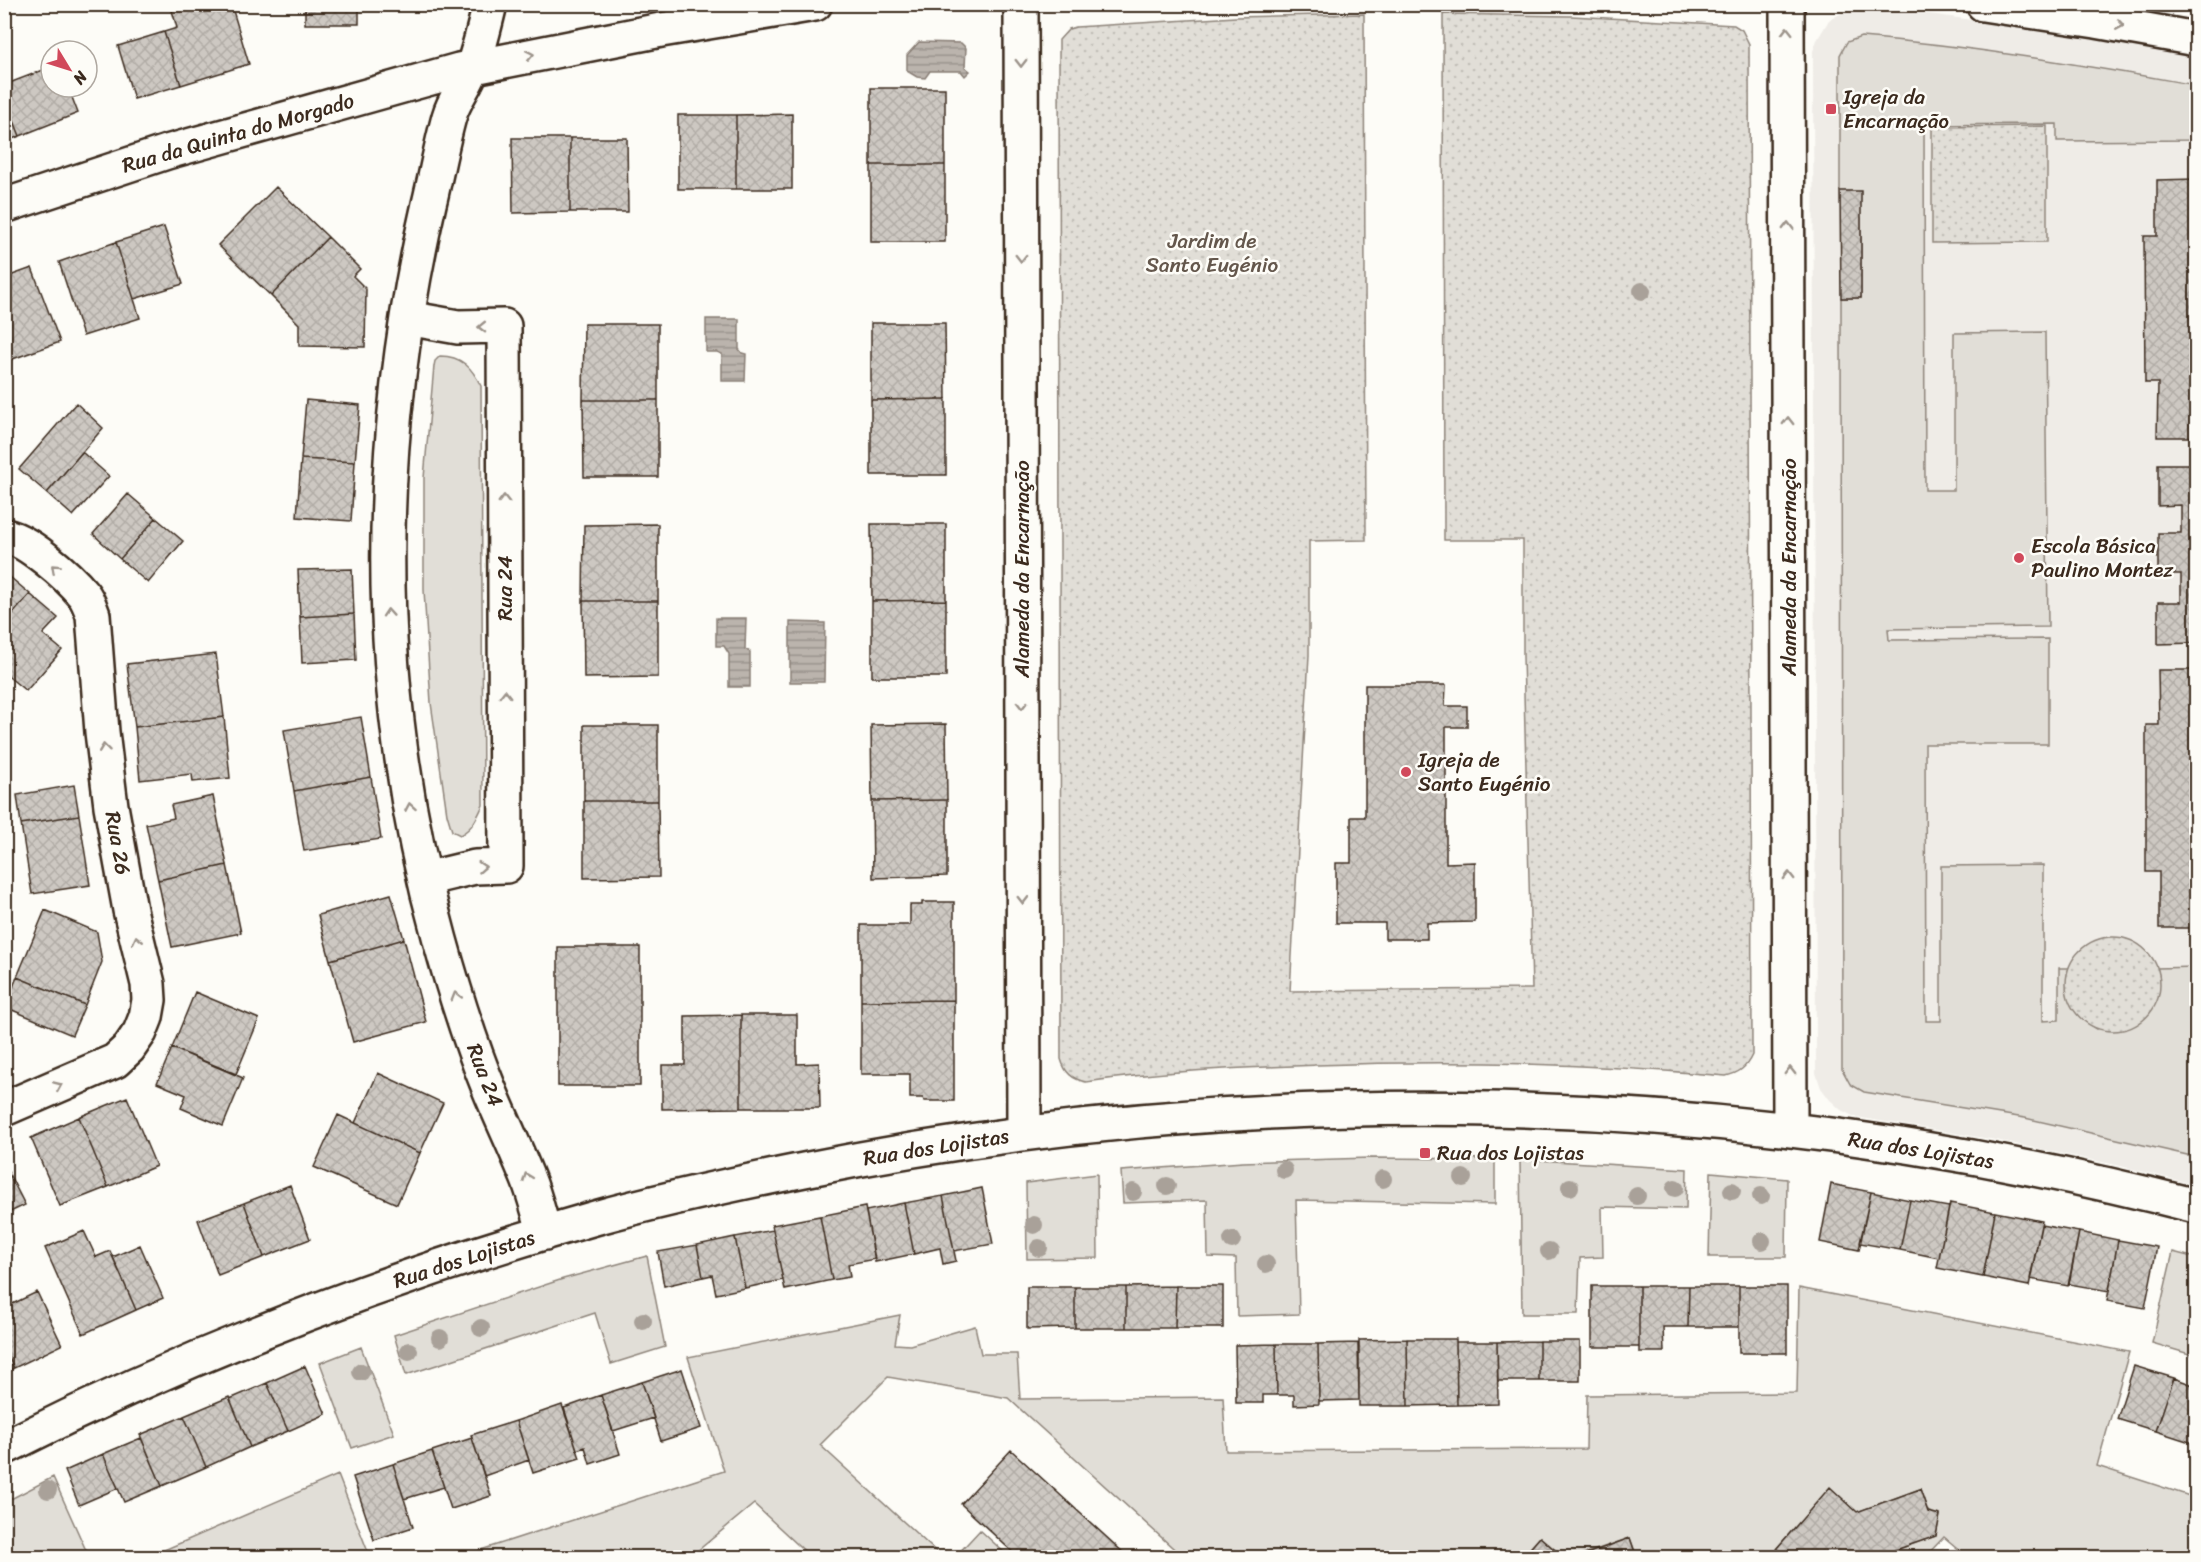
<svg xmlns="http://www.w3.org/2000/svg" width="2201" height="1562" font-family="Sriracha,sans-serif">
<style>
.built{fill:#efece7}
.green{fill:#e1ded7;stroke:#8e847a;stroke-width:1.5}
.park{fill:url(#park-dots);stroke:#8e847a;stroke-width:1.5}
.water{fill:url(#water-rules);stroke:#887d74;stroke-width:1.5}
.building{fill:url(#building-cross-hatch);stroke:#3b2a1e;stroke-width:1.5}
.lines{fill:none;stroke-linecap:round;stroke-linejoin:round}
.minor-casing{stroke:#3b2a1e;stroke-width:38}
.minor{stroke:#fdfcf7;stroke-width:33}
.tree{fill:#a9a199}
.oneway{stroke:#9c938a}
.poi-dot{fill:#d1495b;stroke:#fdfcf7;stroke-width:2}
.labels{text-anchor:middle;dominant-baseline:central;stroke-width:5;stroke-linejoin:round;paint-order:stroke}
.poi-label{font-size:21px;fill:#3b2a1e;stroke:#fdfcf7;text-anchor:start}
.street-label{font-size:21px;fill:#3b2a1e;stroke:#fdfcf7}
.park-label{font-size:21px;fill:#64574c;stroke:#fdfcf7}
</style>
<defs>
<pattern id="park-dots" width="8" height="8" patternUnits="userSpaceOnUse" patternTransform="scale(1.5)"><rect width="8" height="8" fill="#e1ded7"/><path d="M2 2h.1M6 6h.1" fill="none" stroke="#c2bfb8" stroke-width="1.8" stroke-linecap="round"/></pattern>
<pattern id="water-rules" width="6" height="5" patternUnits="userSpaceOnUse" patternTransform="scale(1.5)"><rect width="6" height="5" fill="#bbb4ad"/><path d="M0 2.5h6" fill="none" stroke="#99938c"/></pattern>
<pattern id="building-cross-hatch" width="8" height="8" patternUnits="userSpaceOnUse" patternTransform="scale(1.5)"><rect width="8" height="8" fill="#cdc8c2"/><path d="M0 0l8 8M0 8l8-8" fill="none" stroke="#b1aca6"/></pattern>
</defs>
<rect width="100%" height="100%" fill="#fdfcf7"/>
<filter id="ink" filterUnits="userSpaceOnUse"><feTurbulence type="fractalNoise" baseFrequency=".0167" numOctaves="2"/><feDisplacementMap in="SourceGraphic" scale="12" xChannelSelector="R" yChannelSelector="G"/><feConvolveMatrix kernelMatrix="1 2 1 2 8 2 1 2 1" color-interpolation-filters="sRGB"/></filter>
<g filter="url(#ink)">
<path class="built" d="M1863,7L1929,14L2094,37L2196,56V1185L2116,1165L1990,1139L1855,1117L1841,1110L1830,1100L1821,1088L1816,1073L1813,51L1817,40L1829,20L1850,9Z"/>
<path class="green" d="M1861,37C1974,46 2085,66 2196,85V140L2057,141V124L1924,125L1925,490H1954V333L2045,332L2048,627L1888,629L1889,640L2048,639V744H1925L1926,1021H1941V866L2043,865V1021L2059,1020V968H2069C2066,977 2068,983 2069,992C2073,1013 2079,1018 2097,1029L2159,976L2157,968L2196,967V1157L2025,1118L1864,1092L1850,1084L1842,1069L1841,298H1861V218L1840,191V55L1847,42Z
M440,356C462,356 472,368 481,386L483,805C477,818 473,828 460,835L452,831L447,814L431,703L424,590V478L434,366L435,361Z
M1370,1158L1495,1159V1204L1296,1200L1299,1314L1237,1316L1236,1258L1208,1257L1207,1200L1123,1203L1121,1171L1243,1162Z
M1520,1159L1687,1169L1686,1209L1602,1207L1603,1257L1580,1258L1578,1314H1522Z
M1711,1172L1787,1179L1786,1257H1709Z
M1097,1174L1098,1258L1027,1259L1026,1183Z
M2173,1252L2196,1258V1356L2152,1343Z
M647,1256L665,1347L611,1364L595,1313L406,1375L394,1335L563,1279Z
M1799,1288L2129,1352L2097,1466L2196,1498V1557H1968L1944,1537L1925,1557H1870L1880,1551L1882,1555L1936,1536L1940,1515L1928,1512L1920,1489L1857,1512L1830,1488L1777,1548L1788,1557H1637L1630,1538L1575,1557H1564L1540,1537L1522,1557H1183L1008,1398L888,1377L820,1445L942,1557H811L754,1504L690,1557L456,1558L724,1471L688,1357L900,1315L895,1344L910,1345L975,1326L981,1354H1017L1020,1399L1223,1397L1226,1451L1586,1449L1587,1395L1797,1393Z
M361,1347L394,1434L352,1448L320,1363Z
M338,1475L370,1557H148Z
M53,1477L89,1557H5V1502Z
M980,1530L1009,1557H955Z"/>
<path class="park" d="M1364,14L1366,540L1309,541V655L1290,991L1532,989L1523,657V540H1444L1443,14L1571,16L1734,25L1742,30L1749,44L1752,1055C1746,1068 1739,1073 1726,1076C1590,1063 1454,1060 1317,1065C1241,1068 1162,1071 1086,1082C1072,1079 1065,1073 1061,1059L1059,40L1069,29L1076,27L1236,17Z
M2047,126V242L1932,243V127Z
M2066 984a47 47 0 1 1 94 0a47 47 0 1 1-94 0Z"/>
<path class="water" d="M919,42L961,43L966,48L965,67L970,71L965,76L961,71H930L925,78L917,77L907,71V55Z
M706,319H739V349L742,353L746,354L745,381H722V354L717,352H706Z
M716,618H746L745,649L750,652V687H729V654L724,646H716Z
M790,622L825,623L824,682H790Z"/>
<path class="building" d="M179,4H231L249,64L181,85L164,32L177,28L171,7Z
M305,4H359V24H305Z
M164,32L181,85L134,99L118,46Z
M51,67V87H68L78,113L20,136L4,96V85Z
M871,88H945V165H871Z
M4,96L20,136L4,142Z
M792,114V189H736V115Z
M678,115H736V189H678Z
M512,138H570V212L513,213Z
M570,138H627L628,212H570Z
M871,165H945V242H871Z
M2196,179V437H2157L2158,383H2145L2144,236H2157V180Z
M276,187L328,237L271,296L218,245Z
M1840,191H1861V298H1841Z
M164,227L183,284L134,299L116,242Z
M328,237L360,269L353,276L366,289L365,347L299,346V324L271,296Z
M116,242L140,318L83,336L59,262Z
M32,268L60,342L7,361L4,356V278Z
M871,323H945L946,399L871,400Z
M584,324H658V400H583Z
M946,399V475H871V400Z
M306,400L360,405L355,462L301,459Z
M583,400H658V477H584Z
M76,403L103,428L47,493L19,469Z
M82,452L109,476L73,516L47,493Z
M301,459L355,462L351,521L297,517Z
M2158,464H2196V643L2158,644V602H2181V574H2158V533H2181V505L2158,506Z
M128,494L156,518L120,559L93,534Z
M156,518L183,541L148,583L120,559Z
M658,524V601H583L584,525Z
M871,524H946V600L872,601Z
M352,569L354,614L300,617L298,570Z
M4,572L30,594L4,624Z
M30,594L58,618L43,634L62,650L26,691L4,673V624Z
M946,600V677H872V601Z
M583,601H658V677L584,678Z
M354,614L356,660L302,663L300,617Z
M216,654L224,717L135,727L127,664Z
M2158,670H2196V928H2159V872H2146V725H2159Z
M1365,685H1446L1445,706H1467V727H1446V863L1475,862V922L1427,923V939H1385V923H1336V863H1351V817H1365Z
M224,717L230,778L193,782L192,774L140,780L135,727Z
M361,717L371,777L294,791L284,730Z
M946,724L947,800L872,801L871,725Z
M584,725H658V801H584Z
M371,777L381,839L304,851L294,791Z
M74,785L79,815L21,824L17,795Z
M213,796L227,865L158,880L146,824L174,818L171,805Z
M947,800V876L873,878L872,801Z
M584,801H658L659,877L584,878Z
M79,815L90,885L32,894L21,824Z
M227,865L241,933L172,947L158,880Z
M391,894L404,939L330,960L318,915Z
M922,902H954V1000L861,1001V925H910V905H922Z
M45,910L97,932L102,962L85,1005L17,977Z
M404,939L426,1022L353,1042L330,960Z
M558,947H640V1086H558Z
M17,977L85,1005L72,1035L5,1007Z
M195,992L259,1019L236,1074L172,1048Z
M954,1000V1101H924L923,1098H910V1074H861V1001Z
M741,1015H797V1064L819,1063L820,1108H741Z
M741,1015V1108L662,1109V1065H685V1016Z
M172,1048L243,1078L223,1126L181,1108L186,1095L157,1083Z
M378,1073L443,1103L420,1153L355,1123Z
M127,1097L156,1166L108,1187L79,1117Z
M338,1115L420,1153L397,1204L314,1167Z
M79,1117L108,1187L60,1206L31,1138Z
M4,1164L25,1205L4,1215Z
M1831,1184L1871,1192L1859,1250L1820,1242Z
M290,1185L310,1239L264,1257L244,1203Z
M982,1188L993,1244L954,1251L943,1196Z
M1871,1192L1910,1200L1900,1250L1860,1243Z
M943,1196L956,1261L943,1264L940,1248L914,1254L904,1203Z
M1910,1200L1949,1207L1939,1258L1900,1250Z
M244,1203L264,1257L218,1275L198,1220Z
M904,1203L914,1254L875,1262L866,1211Z
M1950,1203L1995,1212L1983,1277L1937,1268Z
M865,1207L875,1259L848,1264L850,1277L832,1280L820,1216Z
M1995,1212L2042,1221L2029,1286L1983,1277Z
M820,1216L832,1280L785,1290L772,1225Z
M2041,1225L2079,1232L2068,1286L2030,1279Z
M773,1230L783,1280L745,1288L735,1237Z
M84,1231L96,1257L110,1251L136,1310L83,1334L45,1248Z
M2079,1232L2118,1240L2109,1291L2069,1284Z
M735,1237L745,1288L716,1294L712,1275L703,1277L697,1245Z
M2118,1240L2157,1247L2145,1308L2107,1301Z
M140,1245L163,1298L136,1310L113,1257Z
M697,1245L703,1277L664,1286L658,1252Z
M1176,1286L1175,1328H1126V1287Z
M1176,1286H1223V1328H1175Z
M1592,1286H1639V1347H1592Z
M1639,1286H1689L1688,1327H1663L1664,1352H1639Z
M1689,1286H1739V1327H1688Z
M1739,1286H1787V1353H1739Z
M1027,1287H1075V1328L1027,1329Z
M1075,1287H1126V1328H1075Z
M37,1292L62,1345L14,1368L4,1349V1308Z
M1407,1339L1408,1406H1359V1340Z
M1407,1339H1456L1457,1405L1408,1406Z
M1539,1341V1381H1498L1497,1342Z
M1539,1341H1580V1381H1539Z
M1456,1342H1497L1498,1404L1457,1405Z
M1358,1343L1359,1400L1319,1401L1318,1344Z
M1276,1344H1318L1319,1404L1294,1405V1395H1277Z
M1276,1344L1277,1395H1263V1403H1236L1235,1345Z
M4,1349L14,1368L4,1373Z
M305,1366L326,1414L288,1431L267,1383Z
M2134,1366L2174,1378L2156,1431L2117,1419Z
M682,1369L701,1428L661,1441L642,1382Z
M2174,1378L2196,1386V1444L2156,1431Z
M642,1382L654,1418L613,1431L601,1395Z
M267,1383L288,1431L250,1447L230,1399Z
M601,1395L620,1454L590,1464L585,1447L577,1450L564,1408Z
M229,1397L250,1447L206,1467L184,1416Z
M562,1405L580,1458L533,1473L516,1421Z
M184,1416L206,1467L162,1486L140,1435Z
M516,1421L529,1460L484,1476L471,1435Z
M141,1438L162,1486L124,1502L103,1454Z
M472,1438L491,1496L451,1509L432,1451Z
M1011,1450L1126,1555L1123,1558H1019L961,1504Z
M432,1451L444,1487L404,1499L393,1464Z
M103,1454L118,1488L79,1505L65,1471Z
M393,1464L413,1527L374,1540L353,1477Z
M1830,1487L1857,1512L1920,1489L1928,1512L1940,1515L1936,1536L1881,1555L1880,1551L1870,1558H1788L1777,1548Z
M1540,1537L1564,1558H1522Z
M1630,1538L1637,1558H1575Z"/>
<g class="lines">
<defs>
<path id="minor" d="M490,4C485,25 480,46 473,66C467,84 454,99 449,117C441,146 436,175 429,204C373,449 372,697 440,940C454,991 470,1042 490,1091C502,1120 516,1149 528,1179C535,1196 539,1215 545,1233
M1021,4L1024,1133
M1787,4L1790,1129
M1983,4L2096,21L2196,39
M4,206L167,152L459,70L661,30L815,4
M407,318L458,327L504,326L506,866L475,867L425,879
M4,536C26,538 69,577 83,594C88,600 90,607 93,615L102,732L111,806L130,910L148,984L149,1000L146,1017L140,1032L129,1048L115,1061L4,1109
M4,1448C194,1352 391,1276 595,1218C664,1199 734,1184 804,1170C1264,1077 1742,1089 2196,1206"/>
</defs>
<use href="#minor" class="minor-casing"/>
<use href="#minor" class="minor"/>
</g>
<g class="tree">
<circle cx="1642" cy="291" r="9"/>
<circle cx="1284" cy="1170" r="9"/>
<circle cx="1463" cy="1178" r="9"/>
<circle cx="1383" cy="1179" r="9"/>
<circle cx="1167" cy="1186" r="9"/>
<circle cx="1570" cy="1187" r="9"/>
<circle cx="1675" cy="1188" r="9"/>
<circle cx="1732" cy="1191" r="9"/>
<circle cx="1133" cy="1192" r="9"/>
<circle cx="1637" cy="1196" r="9"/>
<circle cx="1761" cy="1196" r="9"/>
<circle cx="1034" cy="1225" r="9"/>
<circle cx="1232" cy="1240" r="9"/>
<circle cx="1762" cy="1241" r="9"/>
<circle cx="1039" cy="1248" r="9"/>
<circle cx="1549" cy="1251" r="9"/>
<circle cx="1266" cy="1264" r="9"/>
<circle cx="643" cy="1321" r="9"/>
<circle cx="481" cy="1328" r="9"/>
<circle cx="440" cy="1338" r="9"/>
<circle cx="409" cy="1351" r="9"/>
<circle cx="361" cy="1372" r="9"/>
<circle cx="48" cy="1490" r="9"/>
</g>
<defs><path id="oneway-chevron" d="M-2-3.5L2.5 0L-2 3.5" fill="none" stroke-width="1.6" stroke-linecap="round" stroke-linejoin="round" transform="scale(1.5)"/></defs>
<g class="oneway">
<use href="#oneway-chevron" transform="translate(2120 25) rotate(10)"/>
<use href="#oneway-chevron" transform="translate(1787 31) rotate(-91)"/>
<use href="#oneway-chevron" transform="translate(530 55) rotate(-11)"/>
<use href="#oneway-chevron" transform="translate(1021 63) rotate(90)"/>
<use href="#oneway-chevron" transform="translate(1788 226) rotate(-90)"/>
<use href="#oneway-chevron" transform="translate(1021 258) rotate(90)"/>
<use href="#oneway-chevron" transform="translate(482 327) rotate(179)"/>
<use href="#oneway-chevron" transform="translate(1788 421) rotate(-90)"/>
<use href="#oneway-chevron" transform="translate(504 499) rotate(-90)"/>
<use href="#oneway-chevron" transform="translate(55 568) rotate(-138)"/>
<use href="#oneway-chevron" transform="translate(388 613) rotate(-94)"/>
<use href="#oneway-chevron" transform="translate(505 694) rotate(-90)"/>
<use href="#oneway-chevron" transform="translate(1022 705) rotate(90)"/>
<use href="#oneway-chevron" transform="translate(104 748) rotate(-97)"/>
<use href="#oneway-chevron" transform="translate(410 807) rotate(-100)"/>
<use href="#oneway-chevron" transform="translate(482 867) rotate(-4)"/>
<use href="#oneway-chevron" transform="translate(1789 876) rotate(-90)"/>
<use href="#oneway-chevron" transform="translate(1023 900) rotate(90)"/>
<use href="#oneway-chevron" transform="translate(137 940) rotate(-103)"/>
<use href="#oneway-chevron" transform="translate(456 996) rotate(-106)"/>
<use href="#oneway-chevron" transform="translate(1790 1071) rotate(-90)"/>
<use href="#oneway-chevron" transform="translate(58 1086) rotate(-23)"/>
<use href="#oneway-chevron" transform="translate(527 1177) rotate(-111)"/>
</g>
</g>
<g class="poi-dot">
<rect x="1825" y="103" width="12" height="12" rx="3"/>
<circle cx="2019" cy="558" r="6"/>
<circle cx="1406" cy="772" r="6"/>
<rect x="1419" y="1147" width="12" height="12" rx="3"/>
</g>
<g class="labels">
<g class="poi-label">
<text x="1843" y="97">Igreja da<tspan x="1843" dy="24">Encarnação</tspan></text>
<text x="2031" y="546">Escola Básica<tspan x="2031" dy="24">Paulino Montez</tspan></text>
<text x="1418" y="760">Igreja de<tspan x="1418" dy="24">Santo Eugénio</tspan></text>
<text x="1437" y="1153">Rua dos Lojistas</text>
</g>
<g class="street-label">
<text transform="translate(238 133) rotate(-16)">Rua da Quinta do Morgado</text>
<text transform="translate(1789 567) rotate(-90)">Alameda da Encarnação</text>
<text transform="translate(1022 569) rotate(-90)">Alameda da Encarnação</text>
<text transform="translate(505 588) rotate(-90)">Rua 24</text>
<text transform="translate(118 843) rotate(80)">Rua 26</text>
<text transform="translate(485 1075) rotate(69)">Rua 24</text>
<text transform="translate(936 1147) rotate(-9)">Rua dos Lojistas</text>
<text transform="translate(1921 1150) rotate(9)">Rua dos Lojistas</text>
<text transform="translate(464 1259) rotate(-18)">Rua dos Lojistas</text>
</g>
<g class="park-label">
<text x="1212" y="241">Jardim de<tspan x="1212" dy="24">Santo Eugénio</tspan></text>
</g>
</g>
<rect width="2201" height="1562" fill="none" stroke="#fdfcf7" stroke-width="24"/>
<rect x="12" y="12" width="2177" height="1538" fill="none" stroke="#3b2a1e" stroke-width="2" filter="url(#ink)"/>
<g transform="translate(69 69) rotate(128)"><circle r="28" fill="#fdfcf7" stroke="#afa8a0" stroke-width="1.5"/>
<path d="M0-4.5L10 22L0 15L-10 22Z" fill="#d1495b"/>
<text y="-9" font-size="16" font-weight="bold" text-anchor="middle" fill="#3b2a1e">N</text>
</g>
</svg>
